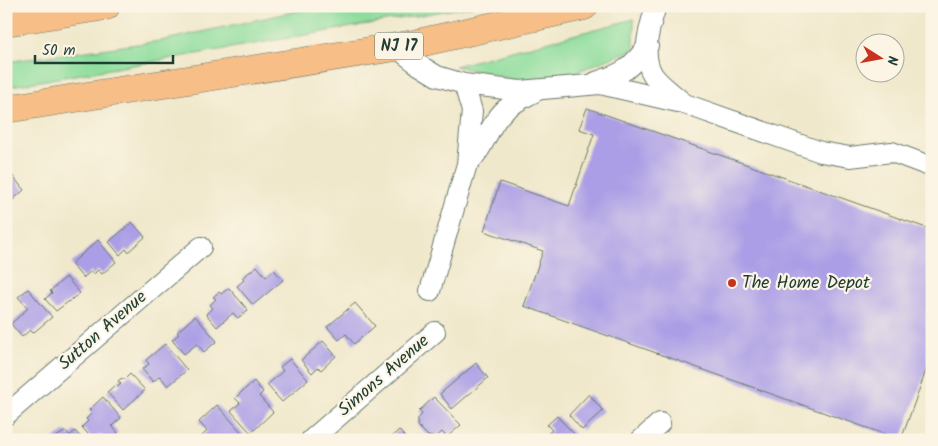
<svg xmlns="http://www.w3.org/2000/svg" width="938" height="446" font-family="Kalam,sans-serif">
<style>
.green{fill:#8ddd9c;stroke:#568d68}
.building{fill:#ab9ee6}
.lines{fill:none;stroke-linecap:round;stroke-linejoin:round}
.minor-casing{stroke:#687969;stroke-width:22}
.highway-casing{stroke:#687969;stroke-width:29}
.minor{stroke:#fff;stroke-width:20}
.highway{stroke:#f7be88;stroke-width:28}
.poi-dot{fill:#c8321e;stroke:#fcf5e5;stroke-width:2}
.labels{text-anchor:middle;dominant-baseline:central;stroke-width:4.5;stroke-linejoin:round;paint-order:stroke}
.shield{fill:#fcf5e5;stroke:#617469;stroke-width:1}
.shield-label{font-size:16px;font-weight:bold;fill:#1f3d34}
.poi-label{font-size:18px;fill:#1f3d34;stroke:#fcf5e5;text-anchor:start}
.street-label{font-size:18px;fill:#1f3d34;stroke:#fcf5e5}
</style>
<rect width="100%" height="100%" fill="#fcf5e5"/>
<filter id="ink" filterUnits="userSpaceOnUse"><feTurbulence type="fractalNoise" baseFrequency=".02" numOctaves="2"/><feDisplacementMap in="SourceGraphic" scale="10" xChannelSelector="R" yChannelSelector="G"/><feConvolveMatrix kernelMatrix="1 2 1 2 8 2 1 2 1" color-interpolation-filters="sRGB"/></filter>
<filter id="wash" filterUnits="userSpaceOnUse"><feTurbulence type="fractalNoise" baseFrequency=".0096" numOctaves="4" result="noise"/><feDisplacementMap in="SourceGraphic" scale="20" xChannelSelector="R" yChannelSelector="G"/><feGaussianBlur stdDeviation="1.12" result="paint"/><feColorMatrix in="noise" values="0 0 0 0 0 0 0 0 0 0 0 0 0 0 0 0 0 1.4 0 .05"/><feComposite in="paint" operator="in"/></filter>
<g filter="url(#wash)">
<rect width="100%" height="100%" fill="#f0e8cb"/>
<path class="green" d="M320,6H473L6,87V62L160,41Z
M634,19V49L576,72L520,81L455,66Z"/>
<g id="blocks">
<path class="building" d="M587,108L932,230V354L901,440L524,306L543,251L484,231L500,182L569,206L594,134L579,129Z
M11,174L24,190L9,203L6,201V177Z
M132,222L145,237L128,252L126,249L120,255L109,242Z
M98,240L116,262L102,274L98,270L93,275L91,271L83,278L71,264Z
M257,266L266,277L274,270L283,280L253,305L237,286L244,280L242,278Z
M66,277L80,293L56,311L45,299L52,293L50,291Z
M229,288L248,310L238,318L233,313L217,327L206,314L213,308L210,305L216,299L213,297L219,292L221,294Z
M28,289L52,317L33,333L30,330L22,337L11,324L28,308L18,297Z
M355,303L375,326L354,344L346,334L339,340L327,327Z
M195,316L217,341L204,352L197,344L184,354L172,340L179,334L177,332Z
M323,341L336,356L321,370L318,367L312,373L301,360Z
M165,344L187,370L168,386L160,376L153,382L142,369L149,364L146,360Z
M290,359L308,380L282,402L267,385L283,371L280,367Z
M476,363L488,378L452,409L440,394Z
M130,374L145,390L123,410L107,392L114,386L116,388L121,384L118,381L122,378L124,380Z
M254,381L263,392L259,396L273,412L251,433L231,411L240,403L235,398Z
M589,394L603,411L582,430L569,415Z
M103,397L121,418L112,426L118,433L111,440H105L100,434L93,440L82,427L88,421L86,419L92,413L89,410Z
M434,397L461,425L447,437L442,432L435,438L428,436L418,426V419L422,414L419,411Z
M217,405L244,435L238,440H203L201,437L207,431L199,422Z
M557,416L574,434L567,440H548L545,436L552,430L547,425Z
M399,430L407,440H388Z
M66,431L70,436L75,431L83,440H51Z"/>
</g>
</g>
<g filter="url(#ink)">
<use href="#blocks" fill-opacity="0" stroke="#687969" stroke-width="1"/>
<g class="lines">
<defs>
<path id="minor" d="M656,6C650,26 640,55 653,75C659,84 672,93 681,101
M396,47L419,65L437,76L464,84L520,91L600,84L682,103L821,152L850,157L892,152L932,167
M596,82C625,73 629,69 648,46
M467,164C485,148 486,131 500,115C509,104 524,98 536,91
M430,291L467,164L472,111L464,84
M6,415L201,247
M311,440L435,332
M641,440L660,423"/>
<path id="highway" d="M6,22L106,6
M6,109L414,44L584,6"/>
</defs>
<use href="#minor" class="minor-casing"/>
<use href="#highway" class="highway-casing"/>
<use href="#minor" class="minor"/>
<use href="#highway" class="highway"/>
</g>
</g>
<circle class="poi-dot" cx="732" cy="283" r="5"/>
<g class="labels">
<rect class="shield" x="375" y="32.5" width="48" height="27" rx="4"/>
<g class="shield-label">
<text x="399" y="46">NJ 17</text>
</g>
<g class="poi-label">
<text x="742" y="283">The Home Depot</text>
</g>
<g class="street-label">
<text transform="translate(103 331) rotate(-41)">Sutton Avenue</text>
<text transform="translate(384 376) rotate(-41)">Simons Avenue</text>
</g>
</g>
<rect width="938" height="446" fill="none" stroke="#fcf5e5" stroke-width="25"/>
<g transform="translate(880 58) rotate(101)"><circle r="24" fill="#fcf5e5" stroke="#a4ab9e"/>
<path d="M0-4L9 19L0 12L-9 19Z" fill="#c8321e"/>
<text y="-8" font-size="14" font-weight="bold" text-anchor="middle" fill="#1f3d34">N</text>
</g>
<path d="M35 55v8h138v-8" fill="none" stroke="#1f3d34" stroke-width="2.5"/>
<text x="42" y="55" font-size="15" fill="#1f3d34" stroke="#fcf5e5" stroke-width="4" paint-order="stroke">50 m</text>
</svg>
